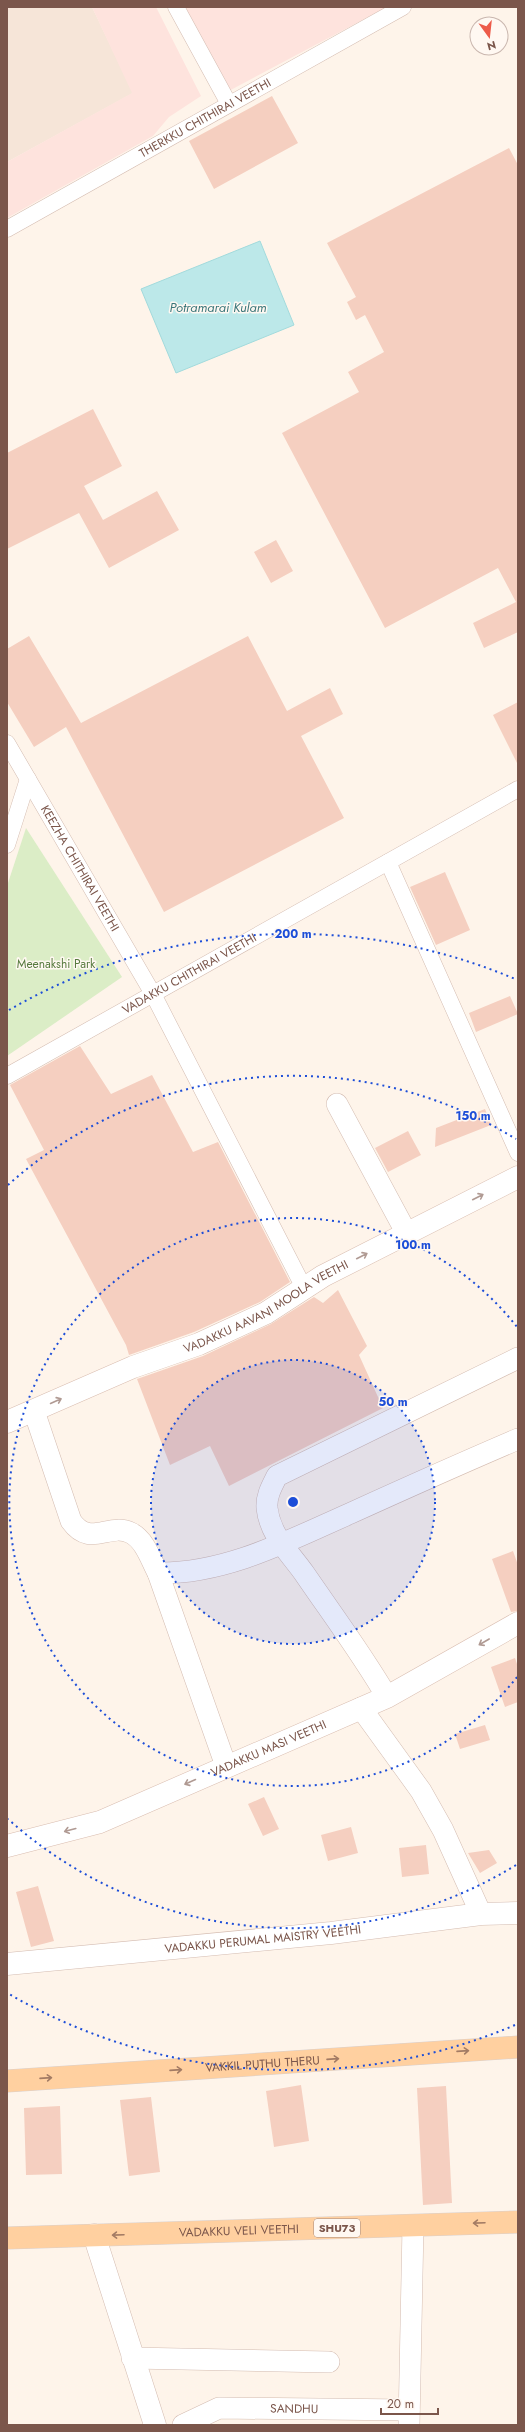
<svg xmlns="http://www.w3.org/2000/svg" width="525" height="2432" font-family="Jost,sans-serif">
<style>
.residential{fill:#f6e5d8}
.commercial{fill:#fee3dd}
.green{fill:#dbedc6}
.water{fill:#bce8e9;stroke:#a2dadc}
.building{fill:#f5cfc0}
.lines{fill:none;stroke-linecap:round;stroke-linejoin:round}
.pedestrian-casing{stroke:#d4bcb1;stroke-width:17}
.minor-casing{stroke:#d4bcb1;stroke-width:22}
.tertiary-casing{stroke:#d4bcb1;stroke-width:23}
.secondary-casing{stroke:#d9bdb0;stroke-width:23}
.primary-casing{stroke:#dad0cd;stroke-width:23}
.pedestrian{stroke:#fff;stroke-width:16}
.minor{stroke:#fff;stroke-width:21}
.tertiary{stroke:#fff;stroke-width:22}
.secondary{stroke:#fff;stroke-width:22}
.primary{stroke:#ffd0a0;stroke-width:22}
.oneway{stroke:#b09a93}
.oneway2{stroke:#a37b64}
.ring{fill:none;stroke:#1d4ed8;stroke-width:2;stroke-dasharray:2 4}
.labels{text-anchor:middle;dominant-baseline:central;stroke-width:3;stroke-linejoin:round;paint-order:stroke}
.shield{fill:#fff8f2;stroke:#a3877d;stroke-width:1}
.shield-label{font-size:11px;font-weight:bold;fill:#7b564b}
.street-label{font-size:12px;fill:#7b564b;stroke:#fff8f2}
.park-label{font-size:12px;fill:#587b3f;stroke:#fff8f2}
.water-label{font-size:13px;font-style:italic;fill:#3a7679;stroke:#fff8f2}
.centre{fill:#1d4ed8;stroke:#fff8f2;stroke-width:2}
.ring-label{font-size:12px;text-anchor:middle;font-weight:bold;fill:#1d4ed8;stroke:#fff8f2;stroke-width:3;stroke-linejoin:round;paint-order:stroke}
</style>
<rect width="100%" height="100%" fill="#fef4ea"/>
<path class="residential" d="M7,7H92L133,93L7,162Z"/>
<path class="commercial" d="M92,7H156L201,96L169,117L153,136L7,218V162L132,93Z
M182,7H387L225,93Z"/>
<path class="green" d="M26,828L122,977L7,1056V886Z"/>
<path class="water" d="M260,241L294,325L176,373L141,289Z"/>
<path class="building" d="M272,96L298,143L214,189L189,141Z
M509,148L518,165V632L484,648L473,623L516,602L498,568L385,628L282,433L359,392L348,372L384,352L365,315L356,320L347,302L356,297L327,243Z
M93,409L122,466L84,486L103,520L157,491L179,530L109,568L79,513L7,549V453Z
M276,540L293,571L271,583L254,552Z
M29,636L81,723L248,636L287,711L330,688L343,714L301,736L344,818L164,912L66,727L34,747L7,702V649Z
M518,702V765L493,715Z
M445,872L470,930L436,945L410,887Z
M510,996L518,1014L476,1032L469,1013Z
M80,1046L111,1094L152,1075L193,1152L218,1142L290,1282L260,1302L194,1332L129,1355L126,1345L26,1159L44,1150L10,1085Z
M485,1109L491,1125L435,1147L436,1128Z
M408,1131L421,1155L388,1172L375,1148Z
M338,1290L367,1346L359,1355L383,1408L229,1486L210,1446L170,1465L137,1379L203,1356L271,1324L314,1297L323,1303Z
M513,1551L518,1565V1611L511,1612L492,1559Z
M515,1658L518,1667V1702L505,1707L491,1667Z
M485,1725L490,1740L460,1749L455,1734Z
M264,1797L279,1829L263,1836L248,1804Z
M351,1827L358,1853L328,1861L321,1835Z
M426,1845L429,1874L402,1877L399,1848Z
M489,1850L497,1863L480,1873L468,1853Z
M38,1886L54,1941L31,1947L16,1892Z
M301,2085L309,2141L274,2147L266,2091Z
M446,2086L452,2203L423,2205L417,2088Z
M151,2097L160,2172L129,2176L120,2100Z
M60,2106L62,2174L26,2175L24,2108Z"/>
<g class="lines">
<defs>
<g id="pedestrian">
<path d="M176,7L229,104"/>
<path id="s1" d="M7,229L403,7"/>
<path id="s2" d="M7,743L153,994L304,1288"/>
<path d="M7,845L28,779"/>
<path d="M388,862L518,1153"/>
<path id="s3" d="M7,1076L518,789"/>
</g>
<g id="minor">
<path d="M337,1104L407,1234"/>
<path d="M34,1411L71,1521C90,1548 109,1522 131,1533C145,1540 151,1560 158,1573L226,1766"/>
<path d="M158,1573C226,1574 290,1540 351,1513C406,1488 462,1463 518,1439"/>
<path d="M387,1697C362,1654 332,1614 304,1573C289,1552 270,1535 267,1508C266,1496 272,1486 277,1476L518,1358"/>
<path d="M361,1708L421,1791L443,1830L481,1914"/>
<path d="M132,2358L329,2362"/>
<path id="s4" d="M183,2425L219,2408L409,2410"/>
<path d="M409,2425L413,2226"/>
</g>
<g id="tertiary">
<path id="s5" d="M7,1964L331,1933L481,1914L518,1913"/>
<path d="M94,2235L155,2425"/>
</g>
<g id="secondary">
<path id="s6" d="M7,1422L133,1367L199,1344L266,1313L323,1276L518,1177"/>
<path id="s7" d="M7,1846L100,1822L387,1697L518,1623"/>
</g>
<g id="primary">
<path id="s8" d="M7,2081L518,2047"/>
<path id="s9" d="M7,2238L518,2222"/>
</g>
</defs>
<use href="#pedestrian" class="pedestrian-casing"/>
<use href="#minor" class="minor-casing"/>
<use href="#tertiary" class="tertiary-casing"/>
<use href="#secondary" class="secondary-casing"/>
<use href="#primary" class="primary-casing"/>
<use href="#pedestrian" class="pedestrian"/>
<use href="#minor" class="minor"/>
<use href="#tertiary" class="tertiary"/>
<use href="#secondary" class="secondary"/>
<use href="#primary" class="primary"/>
</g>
<defs><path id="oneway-shaft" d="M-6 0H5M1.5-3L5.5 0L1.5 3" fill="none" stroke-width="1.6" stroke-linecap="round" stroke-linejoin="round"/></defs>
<g class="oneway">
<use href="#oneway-shaft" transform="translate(478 1197) rotate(-27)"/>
<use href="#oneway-shaft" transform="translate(362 1256) rotate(-27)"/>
<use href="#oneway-shaft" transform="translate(56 1401) rotate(-24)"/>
<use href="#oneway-shaft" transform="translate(484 1642) rotate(150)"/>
<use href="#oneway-shaft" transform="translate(190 1782) rotate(156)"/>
<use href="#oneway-shaft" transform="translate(70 1830) rotate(165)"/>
</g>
<g class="oneway2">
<use href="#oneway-shaft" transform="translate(463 2051) rotate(-4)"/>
<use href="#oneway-shaft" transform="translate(333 2059) rotate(-4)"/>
<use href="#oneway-shaft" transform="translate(176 2070) rotate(-4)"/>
<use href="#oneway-shaft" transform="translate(46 2078) rotate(-4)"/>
<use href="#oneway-shaft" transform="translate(479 2223) rotate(178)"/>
<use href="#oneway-shaft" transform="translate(118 2235) rotate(178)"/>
</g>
<circle cx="293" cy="1502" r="142" fill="#1d4ed8" fill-opacity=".12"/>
<g class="ring">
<circle cx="293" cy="1502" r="142"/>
<path d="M517 1677A284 284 0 1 1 517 1327"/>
<path d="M516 1865A426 426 0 0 1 8 1819M8 1185A426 426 0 0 1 516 1139"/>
<path d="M515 2025A568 568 0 0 1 9 1994M9 1010A568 568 0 0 1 515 979"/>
</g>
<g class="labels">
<rect class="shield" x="314" y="2219" width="46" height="18" rx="3"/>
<g class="shield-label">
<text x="337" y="2228">SHU73</text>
</g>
<g class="street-label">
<text stroke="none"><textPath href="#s1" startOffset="227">THERKKU CHITHIRAI VEETHI</textPath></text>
<text stroke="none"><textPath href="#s2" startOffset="145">KEEZHA CHITHIRAI VEETHI</textPath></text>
<text stroke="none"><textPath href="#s3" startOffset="209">VADAKKU CHITHIRAI VEETHI</textPath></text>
<text stroke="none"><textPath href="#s6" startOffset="284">VADAKKU AAVANI MOOLA VEETHI</textPath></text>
<text stroke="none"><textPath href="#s7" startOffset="280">VADAKKU MASI VEETHI</textPath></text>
<text stroke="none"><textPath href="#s5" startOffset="257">VADAKKU PERUMAL MAISTRY VEETHI</textPath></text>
<text stroke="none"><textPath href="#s8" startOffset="256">VAKKIL PUTHU THERU</textPath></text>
<text stroke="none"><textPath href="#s9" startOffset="232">VADAKKU VELI VEETHI</textPath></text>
<text stroke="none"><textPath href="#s4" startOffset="115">SANDHU</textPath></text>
</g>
<g class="park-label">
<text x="56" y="964">Meenakshi Park</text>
</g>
<g class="water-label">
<text x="218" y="307">Potramarai Kulam</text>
</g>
</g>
<circle cx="293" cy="1502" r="6" class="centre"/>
<g class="ring-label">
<text x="293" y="938">200 m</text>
<text x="473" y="1120">150 m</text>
<text x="413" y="1249">100 m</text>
<text x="393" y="1406">50 m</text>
</g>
<rect width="525" height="2432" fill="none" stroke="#7b564b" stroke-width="16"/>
<g transform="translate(489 36) rotate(165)"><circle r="19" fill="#fff8f2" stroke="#cab7af"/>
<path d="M0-3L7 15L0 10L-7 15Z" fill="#ed5b4a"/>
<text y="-6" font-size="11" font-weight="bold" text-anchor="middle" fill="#7b564b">N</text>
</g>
<path d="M381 2408v6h57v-6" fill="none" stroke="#7b564b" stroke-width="2"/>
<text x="387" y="2408" font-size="12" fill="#7b564b" stroke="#fff8f2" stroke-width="3" paint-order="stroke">20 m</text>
</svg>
